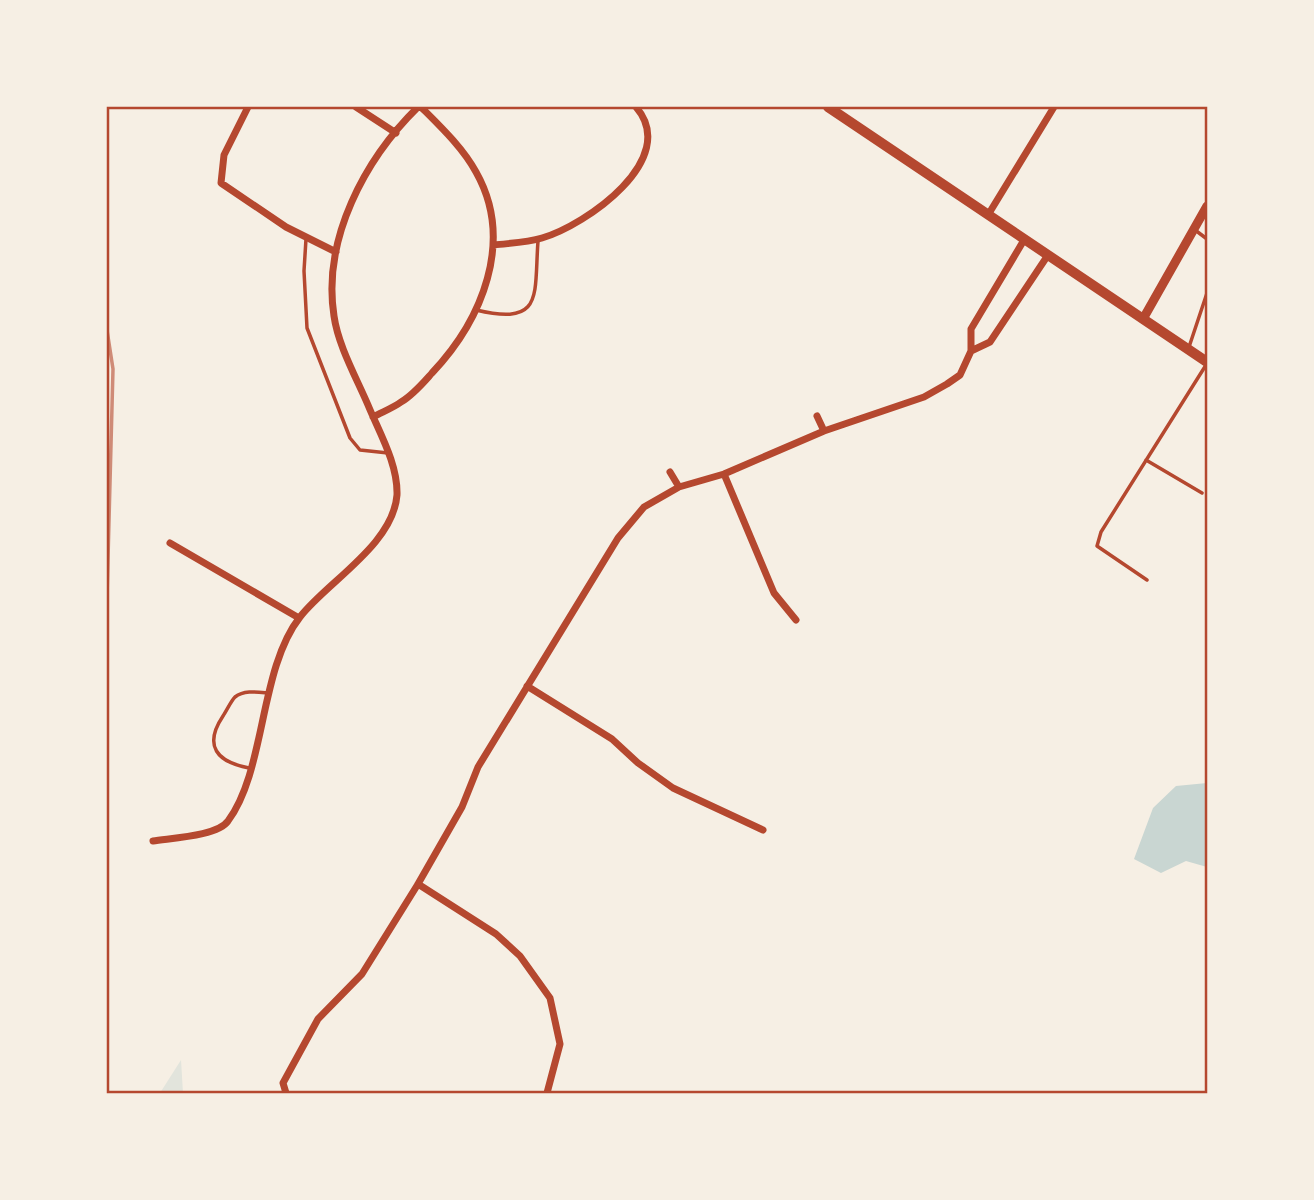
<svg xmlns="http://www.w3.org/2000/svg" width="1314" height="1200" font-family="Lato,sans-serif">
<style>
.green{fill:#e2e4dc}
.water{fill:#c9d6d2}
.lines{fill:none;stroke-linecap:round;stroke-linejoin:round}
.service{stroke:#b5482f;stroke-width:3.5}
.minor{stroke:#b5482f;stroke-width:7}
.tertiary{stroke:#b5482f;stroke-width:9}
.secondary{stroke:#b5482f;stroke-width:10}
.rail{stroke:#cf8b77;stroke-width:3.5}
.neatline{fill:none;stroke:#b5482f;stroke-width:2.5}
</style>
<rect width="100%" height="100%" fill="#f6efe4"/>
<path class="green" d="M181,1060L183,1093H160Z"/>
<path class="water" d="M1207,783V867L1186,861L1161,873L1134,859L1153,808L1176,786Z"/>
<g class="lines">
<path class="service" d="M1195,230L1207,239
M306,239L304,271L307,328L350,438L360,450L388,453
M476,310C544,326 534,296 538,241
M1189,347L1207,293
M1146,460L1202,493
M1147,580L1097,546L1101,532L1206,365
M249,768C217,762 203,746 223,716C227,710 231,701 235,697C244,690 257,692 268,693"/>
<path class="minor" d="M248,107L224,155L221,183L286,227L336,252
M356,107L396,133
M988,215L1054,107
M494,245C510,243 526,243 542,238C586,225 681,159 636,107
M971,351L990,342L1048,255
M817,416L824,431
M373,417C382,412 393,408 401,402C413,395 423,383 432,373C482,320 515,241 476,172C463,148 441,127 421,107
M670,472L679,487
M724,474L774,593L796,620
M170,543L299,618
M527,686L612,739L638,763L673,788L763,830
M153,841C171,838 218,836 228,821C266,770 259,669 300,617C327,582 393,545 397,495C398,464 379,432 368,405C356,377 338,345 334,316C322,239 365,159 418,107
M418,884L496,934L520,956L550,998L560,1044L547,1093
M286,1093L283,1083L318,1019L362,974L418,884L462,807L478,767L618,538L644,507L679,487L724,474L824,431L924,397L947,384L960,375L971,351V329L1024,240"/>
<path class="tertiary" d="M1143,319L1207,206"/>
<path class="secondary" d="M828,107L1207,362"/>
<path class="rail" d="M107,330L113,369L107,597"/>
</g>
<rect width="1314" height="1200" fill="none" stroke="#f6efe4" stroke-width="217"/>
<rect x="108" y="108" width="1098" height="984" class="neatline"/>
</svg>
